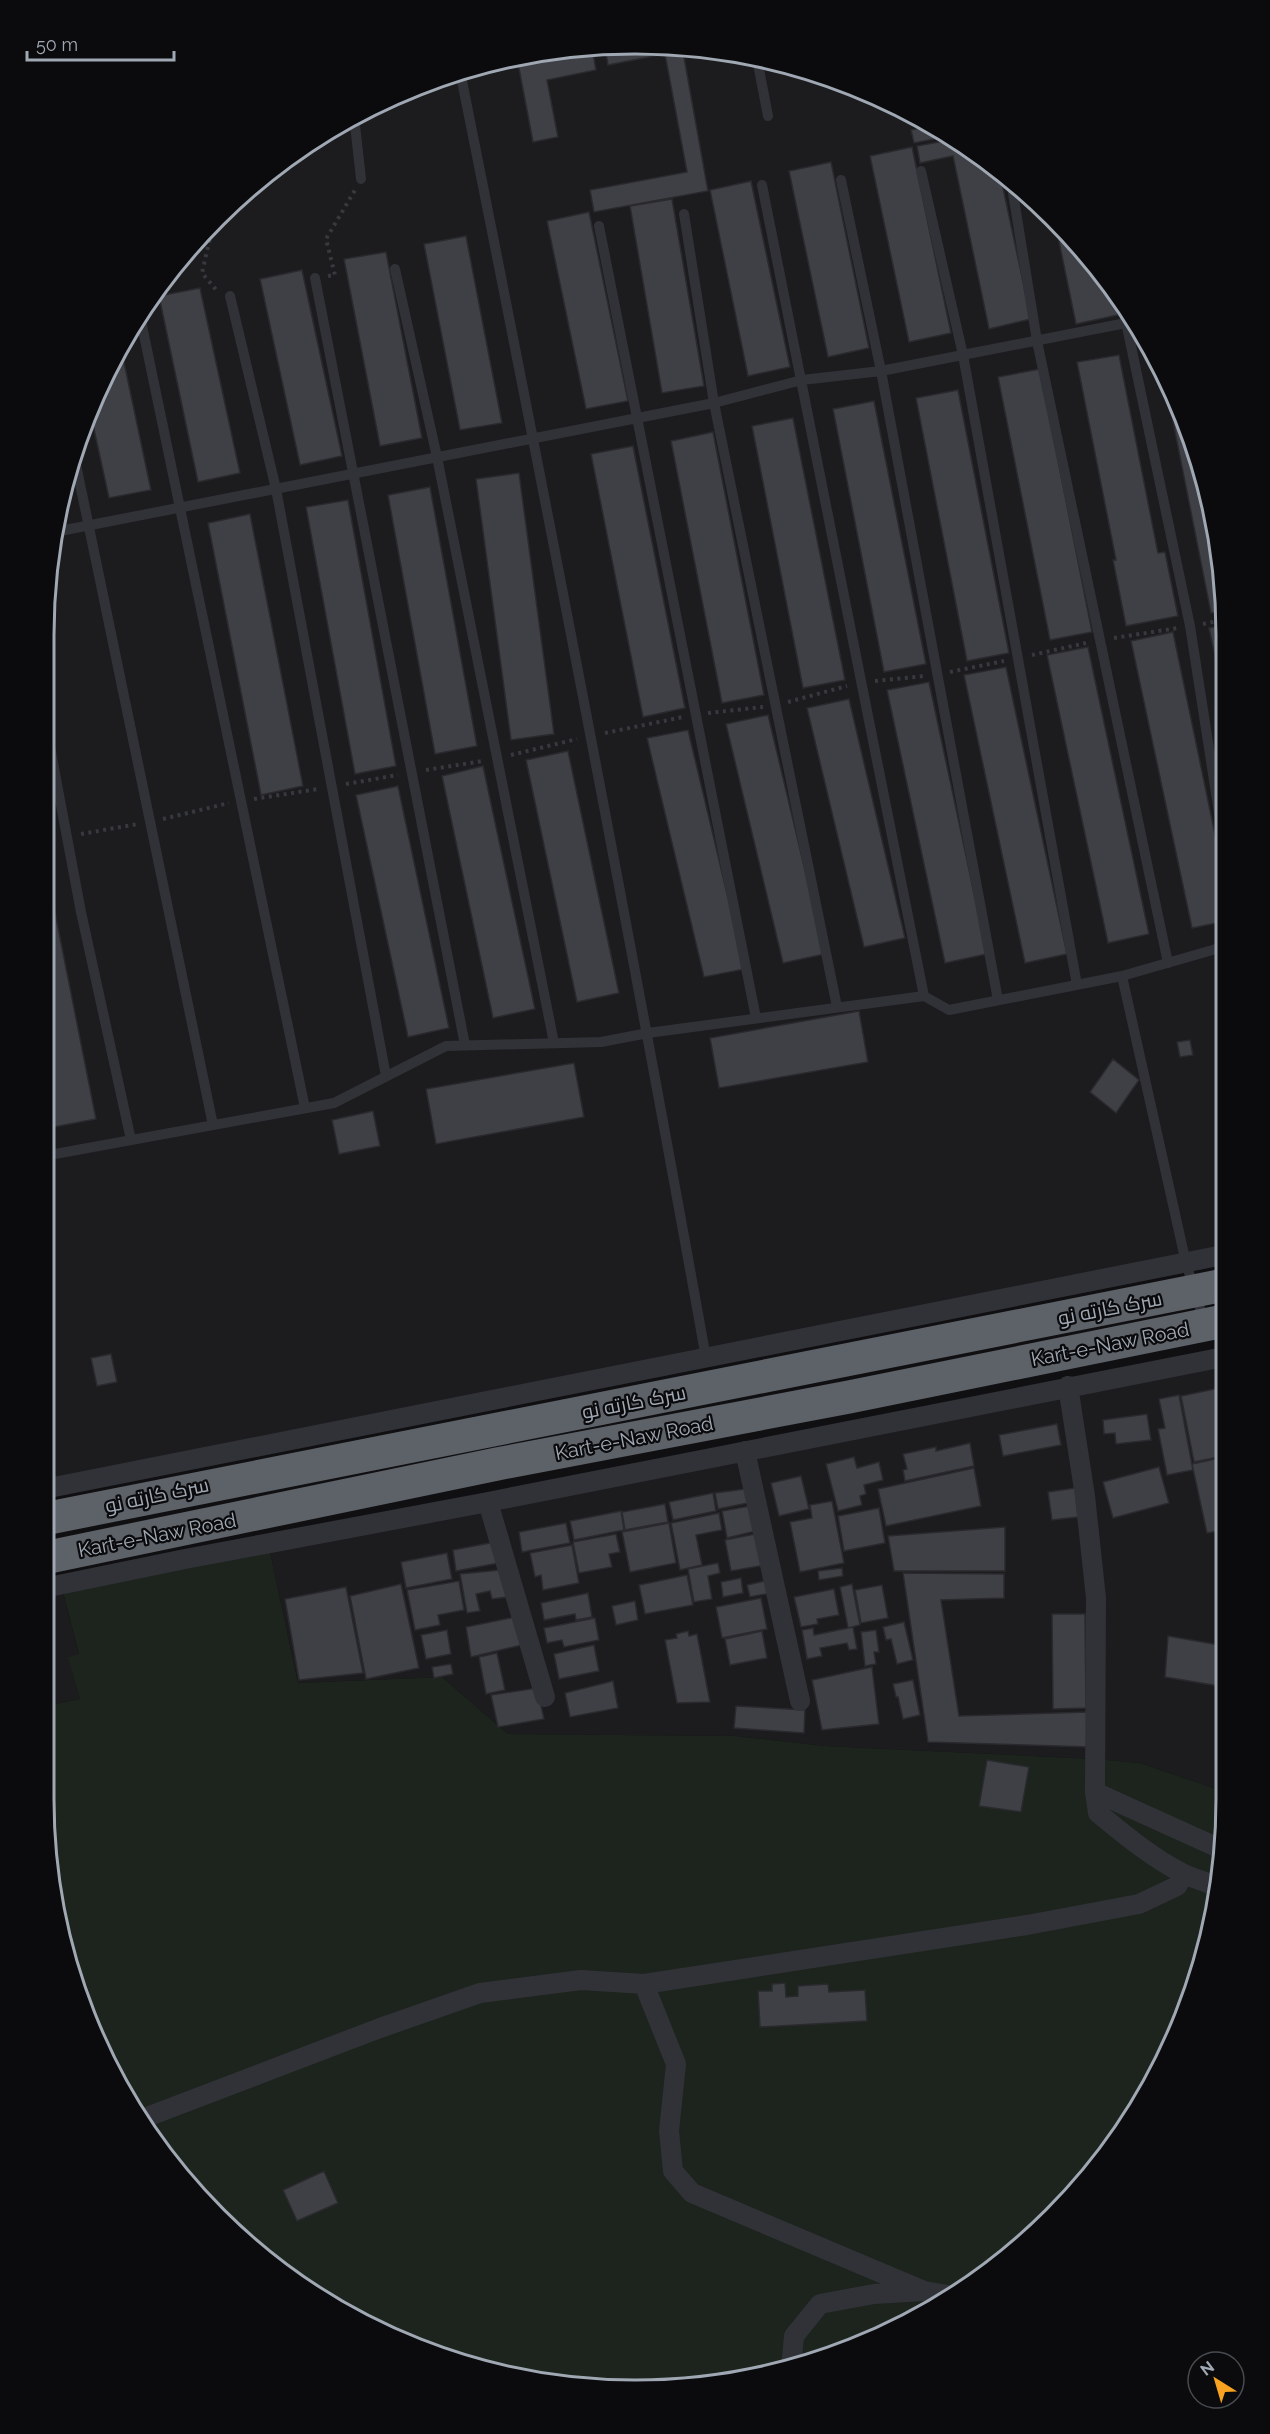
<svg xmlns="http://www.w3.org/2000/svg" width="1270" height="2434" font-family="Raleway,Cairo,sans-serif">
<style>
.built{fill:#1c1c1f}
.green{fill:#1c241d}
.building{fill:#3e4045;stroke:#2a2a2e;stroke-width:1.5}
.lines{fill:none;stroke-linecap:round;stroke-linejoin:round}
.path{stroke:#37393e;stroke-width:4;stroke-dasharray:3 4.5;stroke-linecap:butt}
.lane{stroke:#313237;stroke-width:10}
.street{stroke:#313237;stroke-width:20}
.highway{stroke:#5d6168;stroke-width:33}
.labels{text-anchor:middle;dominant-baseline:central;stroke-width:4.5;stroke-linejoin:round;paint-order:stroke}
.street-label{font-size:20px;fill:#a0a8b3;stroke:#0b0b0d}
.rim{fill:none;stroke:#a0a8b3;stroke-width:3}
</style>
<rect width="100%" height="100%" fill="#101012"/>
<path class="built" d="M674,45L788,64L897,105L1025,190L1104,275L1182,409L1221,557L1223,1255L44,1489L45,597L64,482L105,373L166,275L245,190L340,123L445,75L558,49Z
M1224,1357L1225,1792L1140,1763L1096,1759L825,1746L736,1736L508,1734L442,1677L298,1683L268,1543Z
M61,1585L79,1655L69,1657L80,1699L44,1706V1588Z"/>
<path class="green" d="M268,1543L298,1683L442,1677L508,1734L736,1736L825,1746L1096,1759L1140,1763L1225,1792V1837L1206,1952L1165,2061L1104,2159L1025,2243L963,2291L862,2345L788,2370L674,2389H596L482,2370L408,2345L307,2291L245,2243L166,2159L123,2094L75,1989L55,1914L44,1799V1706L80,1699L68,1657L79,1654L61,1585Z"/>
<path class="building" d="M674,45L682,46L708,191L594,212L590,190L687,172L665,54L608,65L605,47Z
M592,47L596,70L547,80L558,137L533,142L517,58L567,48Z
M930,126L945,137L914,143L911,130Z
M949,140L1000,174L1031,319L989,329L953,156L920,163L917,146Z
M912,147L951,333L909,342L870,156Z
M831,162L869,348L828,357L789,171Z
M751,181L790,367L748,376L710,190Z
M672,199L704,386L662,393L630,206Z
M589,212L628,401L586,409L547,221Z
M1055,222L1104,275L1113,290L1118,315L1076,324Z
M466,236L502,423L460,430L424,244Z
M386,252L422,438L380,446L344,259Z
M302,270L342,456L300,465L260,279Z
M200,288L240,473L198,482L159,296Z
M121,348L151,490L109,498L90,411L105,373Z
M1119,355L1158,553L1165,552L1178,616L1126,626L1113,560H1116L1077,362Z
M1040,369L1092,632L1050,640L998,377Z
M1165,381L1182,409L1221,557L1222,611L1211,613Z
M958,390L1009,653L967,661L916,398Z
M874,401L926,664L884,672L833,409Z
M793,418L845,680L803,688L752,426Z
M713,432L764,695L722,703L671,441Z
M633,446L685,708L643,717L591,454Z
M519,473L554,734L511,740L476,479Z
M430,487L477,746L435,754L388,495Z
M348,500L396,766L355,774L306,507Z
M250,514L303,786L261,795L208,523Z
M1222,625V689L1209,628Z
M1173,632L1222,868V922L1192,928L1131,641Z
M1088,647L1149,934L1108,943L1047,655Z
M1006,667L1067,954L1025,963L964,675Z
M929,682L987,954L945,963L887,690Z
M849,699L905,938L864,947L807,708Z
M768,715L825,954L783,963L726,724Z
M688,730L745,969L704,977L647,738Z
M568,751L619,993L577,1002L526,760Z
M483,766L535,1009L493,1018L442,776Z
M398,786L449,1028L408,1037L356,795Z
M44,857L96,1119L54,1127L44,1077Z
M859,1011L868,1062L719,1088L710,1038Z
M1190,1040L1193,1055L1180,1057L1177,1042Z
M1113,1059L1139,1080L1116,1113L1090,1092Z
M574,1063L584,1117L436,1144L426,1089Z
M373,1111L380,1146L339,1154L332,1120Z
M111,1354L117,1382L97,1386L91,1358Z
M1224,1387V1456L1194,1462L1181,1396Z
M1179,1395L1193,1470L1167,1475L1158,1429L1165,1428L1159,1399Z
M1147,1414L1151,1440L1116,1444L1115,1433L1104,1434L1103,1420Z
M1057,1424L1061,1445L1003,1456L999,1435Z
M970,1443L974,1466L905,1481L903,1470L907,1469L903,1454L936,1447V1451Z
M854,1457L857,1468L879,1462L883,1480L864,1485L866,1494L860,1496L862,1505L838,1511L826,1464Z
M1224,1457V1530L1207,1533L1192,1464Z
M1159,1467L1169,1503L1113,1518L1103,1482Z
M974,1468L981,1506L886,1526L878,1489Z
M801,1476L809,1509L779,1516L771,1483Z
M1075,1488L1078,1517L1052,1520L1048,1492Z
M745,1489L748,1503L718,1509L715,1493Z
M713,1493L716,1511L673,1520L669,1502Z
M832,1501L844,1563L800,1572L790,1522L812,1518L810,1505Z
M665,1504L668,1522L625,1530L622,1512Z
M750,1506L756,1531L727,1538L722,1511Z
M879,1508L885,1543L844,1551L838,1516Z
M621,1511L624,1530L574,1540L570,1521Z
M719,1513L722,1530L696,1535L702,1565L680,1570L671,1523Z
M566,1523L570,1543L522,1552L519,1532Z
M669,1523L676,1563L630,1572L622,1532Z
M1005,1527V1571H894L888,1536Z
M760,1533L766,1565L731,1571L725,1540Z
M616,1534L620,1552L609,1554L612,1567L579,1573L573,1542Z
M495,1542L499,1563L456,1571L453,1550Z
M572,1545L579,1583L543,1590L541,1575L535,1577L530,1553Z
M447,1553L452,1579L406,1588L401,1562Z
M718,1563L720,1573L708,1576L712,1599L694,1602L688,1569Z
M842,1568L843,1576L819,1580L818,1571Z
M500,1570L507,1597L492,1599L490,1591L476,1594L480,1611L467,1613L460,1574Z
M903,1573L1004,1574V1598L941,1600L959,1716L1089,1712L1091,1747L928,1742Z
M687,1575L693,1605L645,1614L639,1585Z
M741,1578L743,1593L723,1597L721,1582Z
M769,1580L771,1593L750,1597L747,1585Z
M459,1581L464,1610L438,1615L440,1625L415,1630L407,1590Z
M401,1584L419,1668L366,1679L350,1596Z
M852,1584L860,1625L848,1628L840,1587Z
M882,1585L888,1618L861,1623L855,1590Z
M346,1587L363,1673L299,1680L285,1599Z
M834,1589L839,1615L817,1619L818,1624L801,1627L794,1597Z
M588,1593L592,1617L576,1620L575,1614L544,1620L541,1603Z
M761,1598L767,1629L722,1638L716,1607Z
M635,1601L638,1620L616,1625L612,1606Z
M1052,1614H1085L1086,1708L1053,1709Z
M515,1617L522,1645L471,1657L466,1627Z
M595,1618L599,1640L564,1647L562,1640L547,1643L544,1628Z
M904,1622L913,1660L897,1664L891,1639L886,1640L883,1627Z
M853,1627L857,1649L849,1650L847,1643L820,1648L822,1656L807,1659L802,1630L813,1628L814,1635Z
M447,1630L451,1654L426,1659L421,1635Z
M876,1630L879,1652H874L876,1664L865,1666L861,1632Z
M688,1631L689,1636L697,1634L710,1702L677,1703L665,1640L677,1638L676,1634Z
M762,1631L767,1658L730,1665L725,1639Z
M1168,1636L1225,1646V1687L1165,1677Z
M594,1645L599,1671L559,1679L554,1654Z
M497,1653L505,1690L486,1694L479,1657Z
M451,1664L453,1674L434,1678L432,1667Z
M872,1667L879,1724L822,1730L812,1680Z
M44,1678L48,1700L44,1701Z
M913,1680L920,1715L903,1719L898,1697H896L893,1684Z
M613,1681L618,1708L570,1717L565,1693Z
M537,1688L544,1719L498,1727L491,1695Z
M736,1706L805,1710L804,1733L734,1728Z
M987,1760L1029,1767L1021,1812L979,1806Z
M785,1983L786,1997L798,1996V1986L828,1984L829,1992L865,1990L867,2021L760,2027L758,1991H772V1984Z
M324,2171L338,2203L297,2221L283,2190Z"/>
<g class="lines">
<path class="path" d="M213,225L202,273L218,292
M328,276L335,275L326,239L355,190
M1203,624L1222,620
M1114,638L1178,628
M1032,655L1086,643
M950,672L1004,661
M875,681L924,676
M788,702L847,686
M708,713L763,707
M605,733L683,717
M511,755L577,739
M426,770L483,761
M346,784L398,775
M254,799L318,789
M163,819L229,803
M81,834L138,824"/>
<path class="lane" d="M757,59L768,116
M460,71C546,500 629,928 706,1358
M354,116L361,179
M921,171L963,355L1077,985
M841,180L881,371L998,1000
M1011,181L1037,341L1168,963
M762,185L924,996
M684,214L714,403L837,1007
M599,226L756,1018
M395,269L437,457L554,1043
M315,278L465,1045
M230,296L276,489L386,1076
M1123,308L1190,626L1222,832
M140,316L305,1108
M74,455L213,1125
M55,532L714,403L802,380L881,371L1131,322
M45,720L81,912L131,1140
M1122,976L1186,1263L1204,1321
M44,1156L334,1103L446,1046L601,1042L648,1033L924,996L949,1010L1122,976L1223,947"/>
<path class="street" d="M1068,1386L1085,1496L1096,1598L1095,1792L1098,1813C1125,1835 1151,1857 1182,1873C1193,1879 1206,1881 1217,1887
M745,1451L800,1701
M44,1489L1223,1255
M488,1502L545,1697
M44,1588L185,1559L488,1502L1224,1357
M1095,1792L1223,1850
M644,1984L676,2064L669,2131L673,2171L692,2193L924,2291
M139,2120L380,2028L480,1993L581,1980L644,1984L1027,1925L1139,1904L1177,1886L1184,1874
M791,2369L794,2336L820,2304L874,2294L924,2291L954,2296"/>
<path class="highway" d="M44,1519L1224,1285
M44,1558L497,1464L849,1397L1224,1321"/>
</g>
<g class="labels">
<g class="street-label">
<text transform="translate(1110 1308) rotate(-11)">سرک کارته نو</text>
<text transform="translate(1110 1344) rotate(-11)">Kart-e-Naw Road</text>
<text transform="translate(634 1402) rotate(-11)">سرک کارته نو</text>
<text transform="translate(634 1438) rotate(-11)">Kart-e-Naw Road</text>
<text transform="translate(157 1495) rotate(-12)">سرک کارته نو</text>
<text transform="translate(157 1535) rotate(-11)">Kart-e-Naw Road</text>
</g>
</g>
<path d="M0 0H1270V2434H0ZM635 54H635A581 581 0 0 1 1216 635V1799A581 581 0 0 1 635 2380H635A581 581 0 0 1 54 1799V635A581 581 0 0 1 635 54Z" fill="#0b0b0d" fill-rule="evenodd"/>
<path class="rim" d="M635 54H635A581 581 0 0 1 1216 635V1799A581 581 0 0 1 635 2380H635A581 581 0 0 1 54 1799V635A581 581 0 0 1 635 54Z"/>
<g transform="translate(1216 2380) rotate(323)"><circle r="28" fill="#0b0b0d" stroke="#474a4f" stroke-width="1.5"/>
<path d="M0-4.5L10 22L0 15L-10 22Z" fill="#f9a120"/>
<text y="-9" font-size="16" font-weight="bold" text-anchor="middle" fill="#a0a8b3">N</text>
</g>
<path d="M27 51v9h147v-9" fill="none" stroke="#a0a8b3" stroke-width="3"/>
<text x="36" y="51" font-size="18" fill="#a0a8b3" stroke="#0b0b0d" stroke-width="4.5" paint-order="stroke">50 m</text>
</svg>
